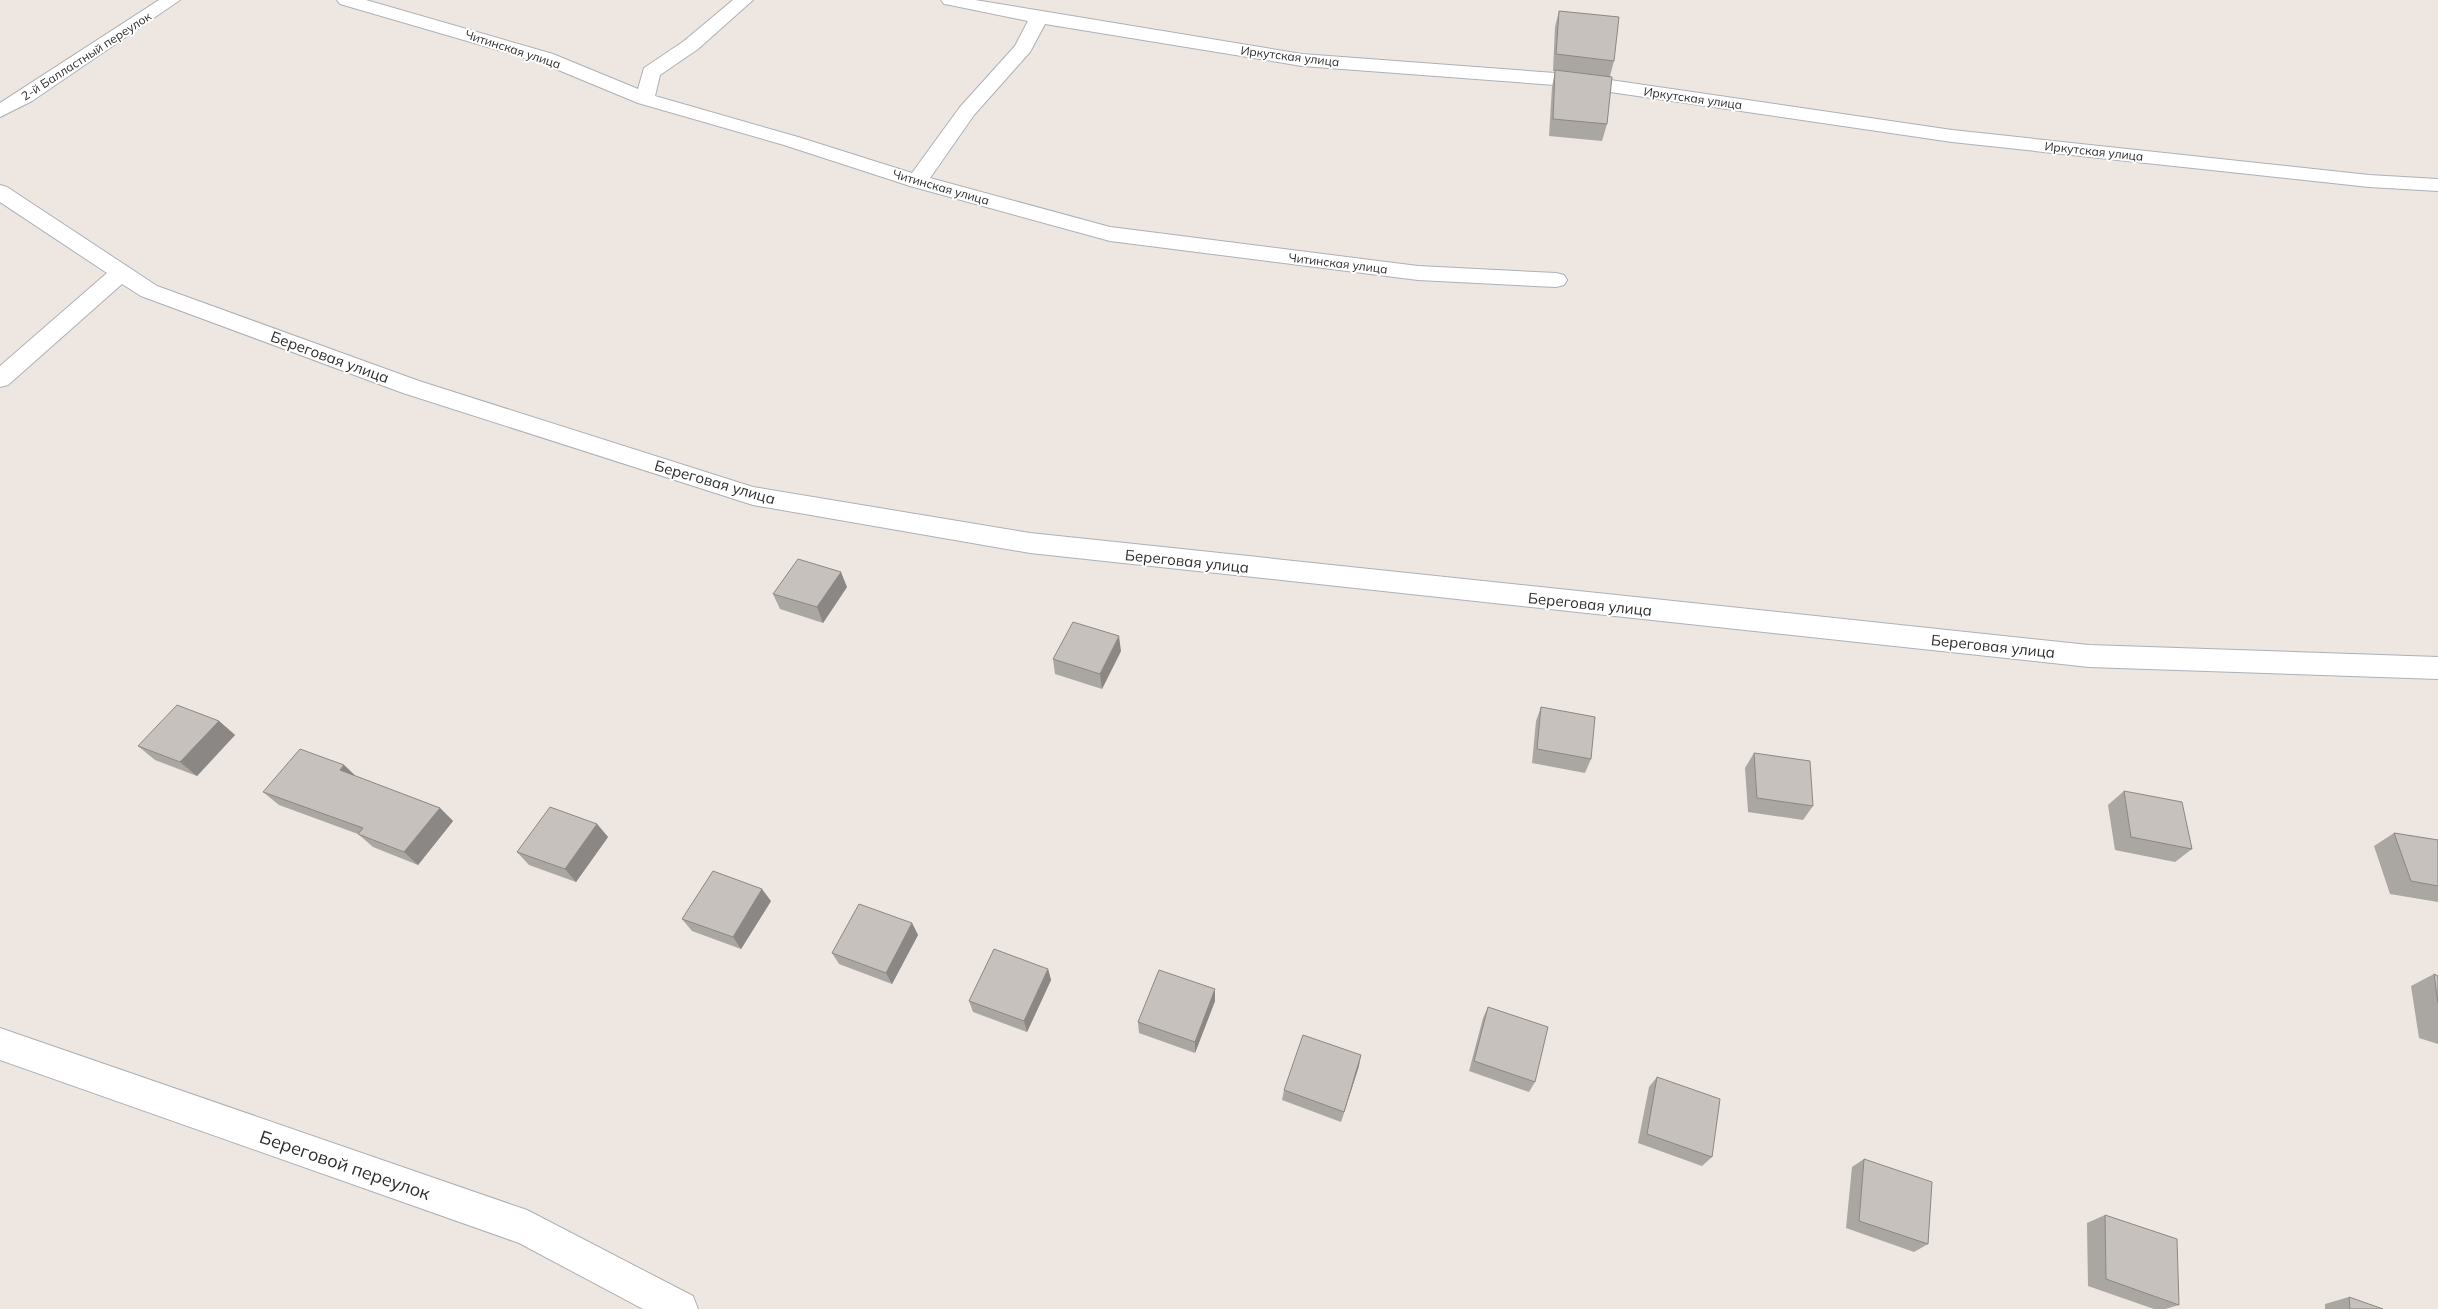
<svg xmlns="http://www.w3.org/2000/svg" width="2438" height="1309" font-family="Mulish,sans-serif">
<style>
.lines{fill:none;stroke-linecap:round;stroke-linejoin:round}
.minor-casing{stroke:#adb0b7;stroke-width:2}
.minor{fill:#fff;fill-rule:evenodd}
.wall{fill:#aaa6a2}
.shaded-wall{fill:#8b8784}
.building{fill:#c6c1bc;stroke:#8b8784}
.labels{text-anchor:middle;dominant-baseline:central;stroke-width:4;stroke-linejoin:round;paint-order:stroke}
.far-street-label{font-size:12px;fill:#2d2d2d;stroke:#fff}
.street-label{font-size:15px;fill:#2d2d2d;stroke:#fff}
.near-street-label{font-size:18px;fill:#2d2d2d;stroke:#fff}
</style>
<rect width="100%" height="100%" fill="#ede6e1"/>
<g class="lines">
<defs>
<path id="minor" d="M159,0H180L32,101L0,117V103Z
M337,0H366L553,54L638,89L644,68L684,41L733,0H753L698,49L660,75L655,96L798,137L912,173L960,107L1015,46L1028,21L950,5L944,4L941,0H975L1302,54L1569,74L1952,130L2369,175L2438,179V191L2369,187L1952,142L1569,86L1302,66L1045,24L1030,52L974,115L930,178L1110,227L1418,266L1556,273L1564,275L1567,280L1564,285L1556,287L1418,280L1110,241L910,186L784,145L638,103L539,62L340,4Z
M0,185L7,187L157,286L419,381L753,487L1030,533L2089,645L2438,657V679L2089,667L1030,553L753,505L403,393L141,296L122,284L8,385L0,387V366L107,273L0,202Z
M0,1028L527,1210L693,1296L698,1309H643L519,1243L0,1060Z"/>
</defs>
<use href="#minor" class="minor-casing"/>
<use href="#minor" class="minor"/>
</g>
<path class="wall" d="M1559,11L1614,61L1610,76L1607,124L1602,141L1549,136L1552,87L1555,71H1553L1555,27Z
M847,587L823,623L780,609L773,594Z
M1121,651L1102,689L1055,674L1053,659Z
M1541,707L1591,759L1585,773L1532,763L1536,721Z
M219,721L235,735L197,776L155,760L138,746Z
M1754,753L1813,806L1803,820L1748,812L1745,768Z
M344,765L355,776L440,808L453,821L418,865L373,847L358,834L279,805L263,792Z
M2124,791L2192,849L2175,862L2115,850L2108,805Z
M597,824L608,837L576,882L529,865L517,852Z
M2394,833L2438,840V902L2390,894L2374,846Z
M771,901L741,949L692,931L682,919Z
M912,923L918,935L892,984L839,964L832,953Z
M1048,969L1051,980L1027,1032L973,1012L969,1001Z
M2434,974L2438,976V1044L2419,1038L2411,986Z
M1215,989V1001L1195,1053L1139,1033L1138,1022Z
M1488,1007L1535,1082L1529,1092L1469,1071L1483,1018Z
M1359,1066L1341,1122L1282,1100L1284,1090Z
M1657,1077L1712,1157L1702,1166L1638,1143L1649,1087Z
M1864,1159L1928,1244L1914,1252L1846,1228L1852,1167Z
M2105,1215L2179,1305L2165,1309H2154L2088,1286L2087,1223Z
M2349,1297L2383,1309H2325V1304Z"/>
<path class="shaded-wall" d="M841,572L847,587L823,623L817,607Z
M1119,636L1121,651L1102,689L1100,674Z
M219,721L235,735L197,776L180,762Z
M344,765L359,779L340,770Z
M440,808L453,821L418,865L404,852Z
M597,824L608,837L576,882L565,869Z
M762,889L771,901L741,949L733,937Z
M912,923L918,935L892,984L886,973Z
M1048,969L1051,980L1027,1032L1024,1021Z
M1215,989V1001L1195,1053V1042Z
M1361,1055L1359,1066L1341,1122L1344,1112Z"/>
<path class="building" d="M1559,11L1619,17L1614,61L1556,54Z
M1555,70L1612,77L1607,124L1553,119Z
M798,559L841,572L817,607L773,594Z
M1073,622L1119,636L1100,674L1053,659Z
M177,705L219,721L180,762L138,746Z
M1541,707L1595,717L1591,759L1537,749Z
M300,749L344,765L340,770L440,808L404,852L358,834L363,828L263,792Z
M1754,753L1810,761L1813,806L1757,798Z
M2124,791L2182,802L2192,849L2131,837Z
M550,807L597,824L565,869L517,852Z
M2394,833L2438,840V886L2411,881Z
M713,871L762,889L733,937L682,919Z
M859,904L912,923L886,973L832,953Z
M994,949L1048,969L1024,1021L969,1001Z
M1159,970L1215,989L1195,1042L1138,1022Z
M2434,974L2438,976V1003Z
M1488,1007L1548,1027L1535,1082L1474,1061Z
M1303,1035L1361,1055L1344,1112L1284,1090Z
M1657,1077L1720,1099L1712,1157L1647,1134Z
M1864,1159L1932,1182L1928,1244L1859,1221Z
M2105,1215L2177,1239L2179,1305L2106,1279Z
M2349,1297L2383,1309H2350Z"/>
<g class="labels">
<g class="far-street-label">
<text transform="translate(513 49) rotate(18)">Читинская улица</text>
<text transform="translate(86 56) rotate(-33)">2-й Балластный переулок</text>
<text transform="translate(1290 56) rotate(7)">Иркутская улица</text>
<text transform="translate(1693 98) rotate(8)">Иркутская улица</text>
<text transform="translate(2094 151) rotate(6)">Иркутская улица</text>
<text transform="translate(941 187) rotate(16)">Читинская улица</text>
<text transform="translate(1338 263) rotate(7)">Читинская улица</text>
</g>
<g class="street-label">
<text transform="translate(330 357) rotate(20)">Береговая улица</text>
<text transform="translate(715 482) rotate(16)">Береговая улица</text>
<text transform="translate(1187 561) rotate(6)">Береговая улица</text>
<text transform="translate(1590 604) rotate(6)">Береговая улица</text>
<text transform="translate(1993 646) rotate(6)">Береговая улица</text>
</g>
<g class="near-street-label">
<text transform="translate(345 1165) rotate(19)">Береговой переулок</text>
</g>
</g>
</svg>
